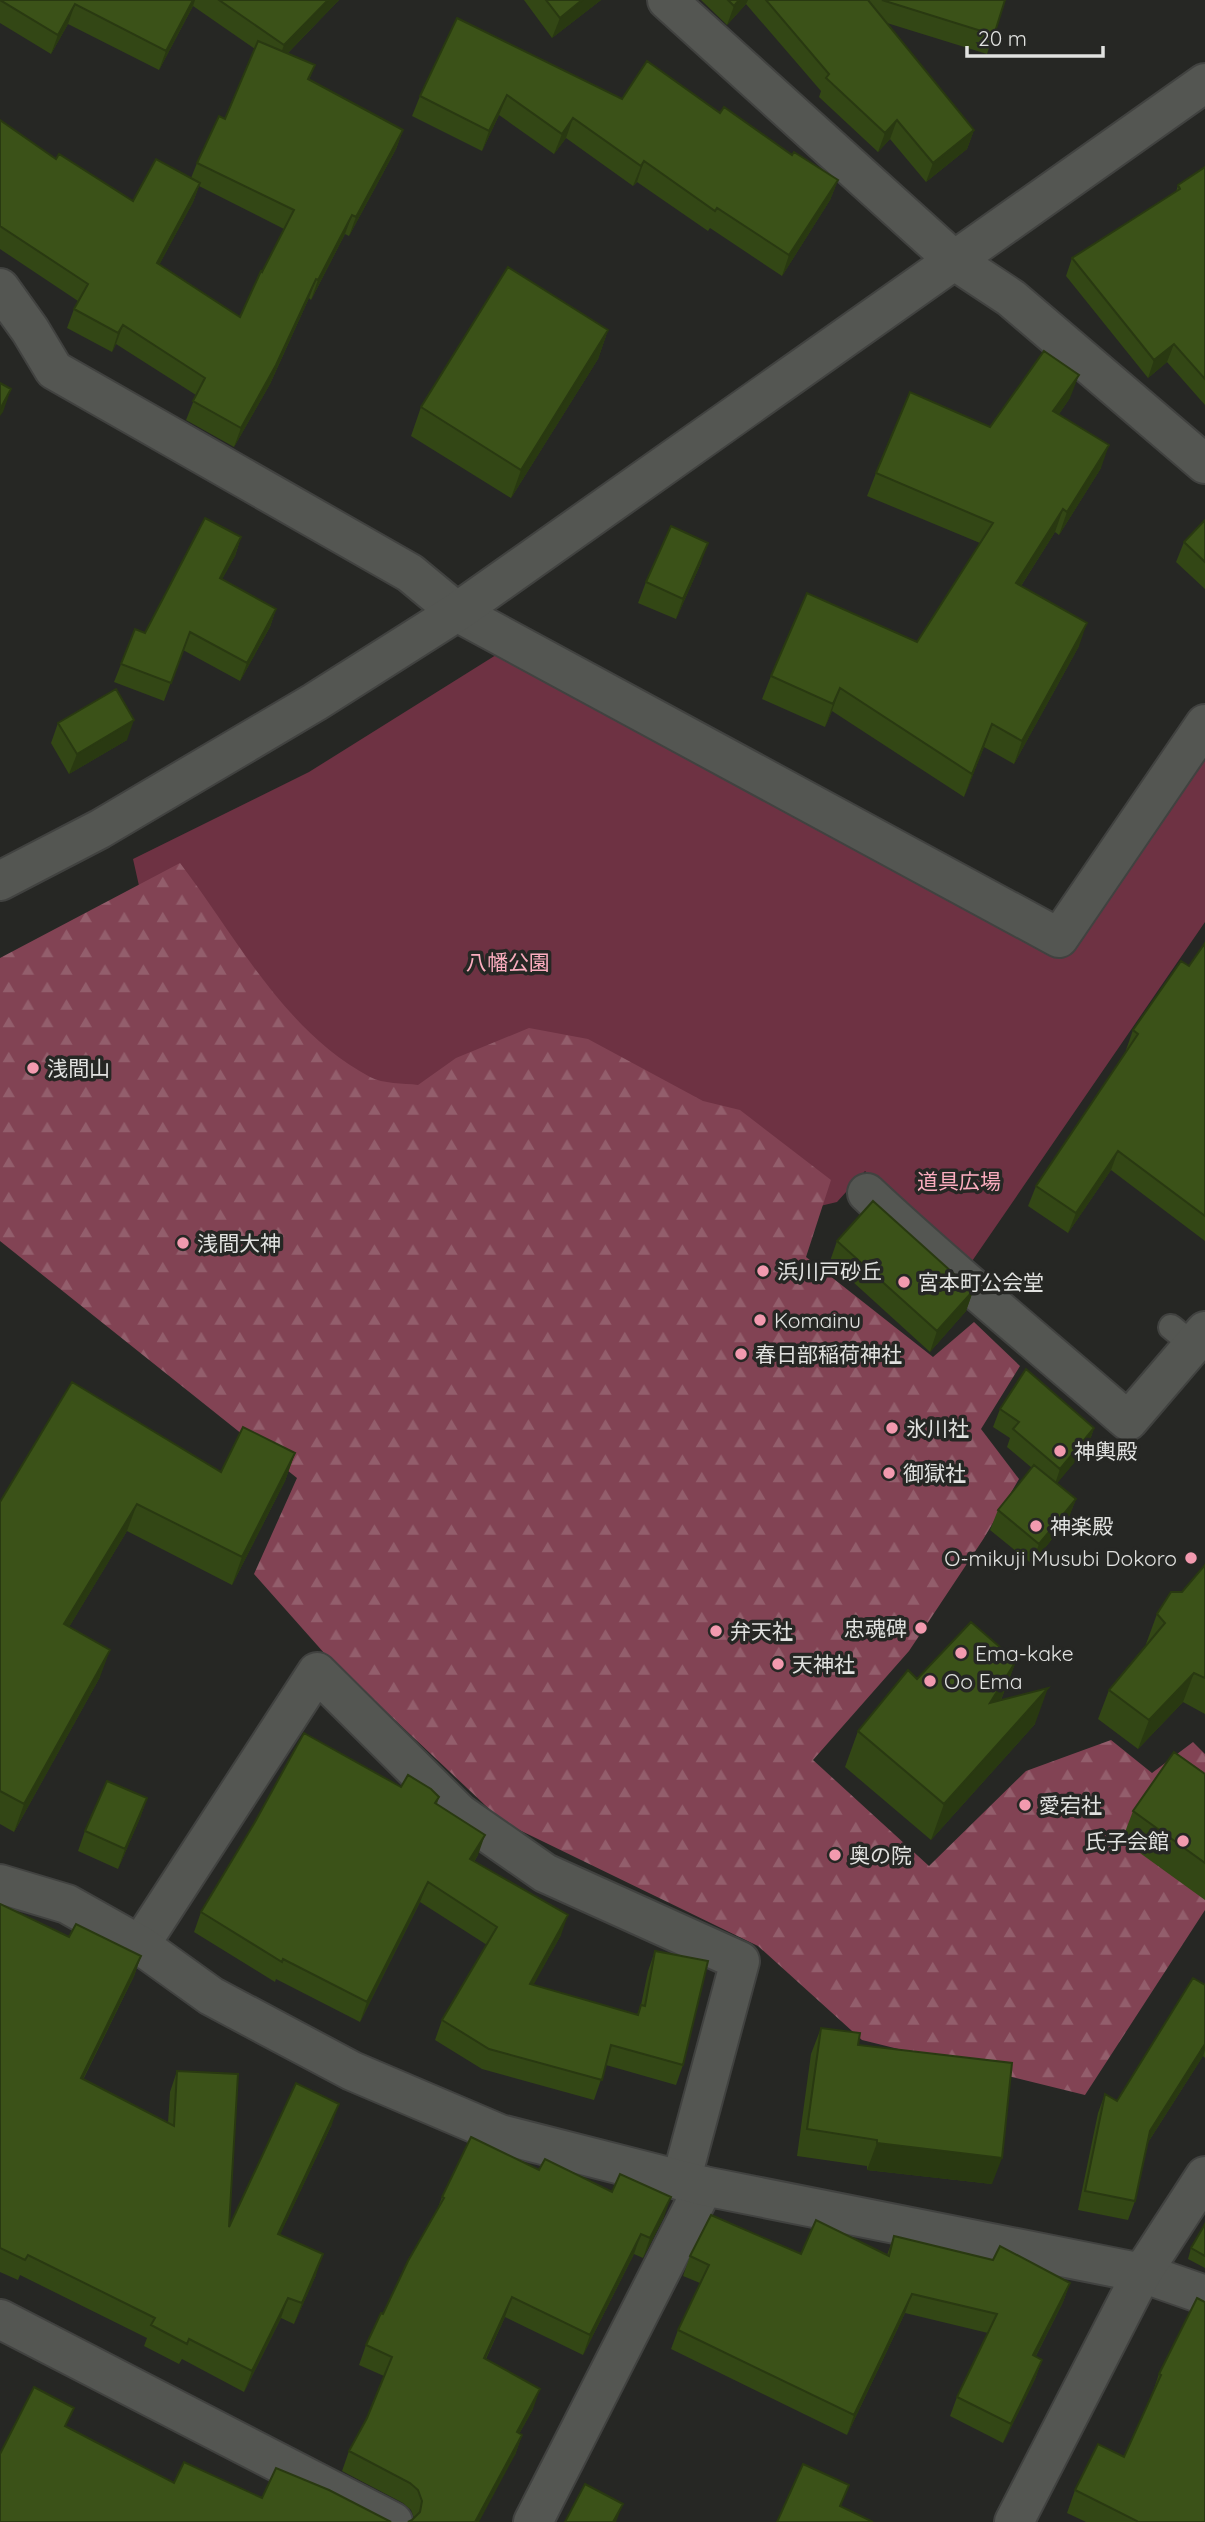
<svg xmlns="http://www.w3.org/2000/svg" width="1205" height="2522" font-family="Quicksand,'Noto Sans JP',sans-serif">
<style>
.green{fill:#6e3243}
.forest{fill:url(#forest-firs)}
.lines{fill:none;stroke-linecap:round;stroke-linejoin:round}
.lane-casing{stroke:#414240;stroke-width:28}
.street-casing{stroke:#414240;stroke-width:42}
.secondary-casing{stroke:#414240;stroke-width:42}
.lane{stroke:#545652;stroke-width:24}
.street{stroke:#545652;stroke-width:38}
.secondary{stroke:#545652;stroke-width:38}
.wall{fill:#334715;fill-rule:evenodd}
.shaded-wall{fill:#293911}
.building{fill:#3b5218;stroke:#293911;stroke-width:2}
.poi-dot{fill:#f29aaf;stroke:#262724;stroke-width:2.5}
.labels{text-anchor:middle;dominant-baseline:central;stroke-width:7;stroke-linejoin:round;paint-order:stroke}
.park-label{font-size:21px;fill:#fbadbf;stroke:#262724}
.poi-label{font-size:21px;fill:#e1e2e0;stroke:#262724;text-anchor:start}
</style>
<defs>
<pattern id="forest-firs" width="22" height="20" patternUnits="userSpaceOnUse" patternTransform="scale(1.75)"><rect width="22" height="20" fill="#824354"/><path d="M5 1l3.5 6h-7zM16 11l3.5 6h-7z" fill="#935e6c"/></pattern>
</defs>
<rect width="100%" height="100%" fill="#262724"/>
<path class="green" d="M496,655L1068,951L1205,752V922L970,1264L865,1171L837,1202L782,1215L170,1024L133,859L309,772Z"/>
<path class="forest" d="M180,863C237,938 284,1031 370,1077C383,1084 403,1083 418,1085L456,1058L529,1028L588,1039L703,1101L740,1110L831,1180L806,1257L933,1357L974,1322L1020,1366L981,1429L1019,1479L984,1538L909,1651L813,1760L929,1866L1026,1771L1111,1740L1152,1773L1193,1742L1205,1754V1910L1085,2095L862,2040L758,1946L503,1822L325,1654L254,1574L297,1478L0,1241V958Z"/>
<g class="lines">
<defs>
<path id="lane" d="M1171,1327L1193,1345"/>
<path id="street" d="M0,288L30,330L54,370L410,573L457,612L1059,938L1205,724
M867,1193C951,1272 1041,1345 1128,1421L1205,1331
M140,1945L317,1672L459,1813L545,1873L740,1961L681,2181
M1142,2273L1205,2295
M0,2319L393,2522
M533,2522L704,2186"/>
<path id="secondary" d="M667,0L955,261L1011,298L1205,464
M0,881L100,829L315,702L457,612L1205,83
M0,1884L67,1904L140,1945L211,1996L352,2071L500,2134L704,2186L1142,2273
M1014,2522L1142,2273L1205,2176"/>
</defs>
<use href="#lane" class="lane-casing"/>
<use href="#street" class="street-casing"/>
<use href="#secondary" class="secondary-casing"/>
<use href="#lane" class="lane"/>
<use href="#street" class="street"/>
<use href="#secondary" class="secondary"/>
</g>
<path class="wall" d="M0,0H339L288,53L315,65L309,80L403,130L396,149L349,236L345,234L311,300L309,298L270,384L234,447L186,420L196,395L116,344L112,352L67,328L74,309L78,301L0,249V120L56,159L133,201L191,178L197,163L225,119L255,49L193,6L159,70L68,24L51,54L0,23ZM199,186L284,229L240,317L159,265L193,202Z
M524,0H601L552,38Z
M701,0H1005L987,54L887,23L974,130L967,149L926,182L890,139L878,152L819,97L821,91L746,4L727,25Z
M457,18L622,99L720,113L792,155L838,180L830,200L782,276L710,228L708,231L637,182L633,186L566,138L554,154L499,115L482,151L412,116L420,96Z
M1205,167V405L1167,362L1148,378L1066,276L1072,258L1176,192L1178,185Z
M608,330L598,359L511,498L411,436L421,407Z
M1070,398L1059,414L1101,468L1059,535L1055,532L1021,586L1079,646L1014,764L984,747L964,797L832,711L825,727L762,699L771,676L917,642L980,543L867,496L876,473L990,427Z
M1205,520V589L1176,562L1184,542Z
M241,537L235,556L222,579L276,609L270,627L240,681L183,650L164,701L114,682L135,629L145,633Z
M701,563L676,619L638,603L646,582Z
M58,723L127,740L69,774L51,743Z
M1205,943V1241L1111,1170L1068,1233L1028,1206L1036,1186L1127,1051L1126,1050L1133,1030L1189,966Z
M837,1241L973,1291L966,1311L930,1352L830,1261Z
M1000,1409L1094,1428L1088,1446L1057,1483L1076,1499L1068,1519L1032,1564L990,1530L998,1510L1032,1468L1007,1447L1010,1438L993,1427Z
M295,1453L285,1481L232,1585L127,1531L69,1627L100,1677L14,1832L0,1824V1502L221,1472Z
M1205,1565V1714L1183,1702L1138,1749L1098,1719L1109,1690L1147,1645L1146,1644L1157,1614L1182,1592Z
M1016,1661L1001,1700L1035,1724L931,1840L845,1767L858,1731L917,1679Z
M1205,1774V1900L1122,1840L1133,1811Z
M401,1787L439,1797L437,1804L478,1855L474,1862L561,1935L533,1985L637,2015L641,2005L648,1971L655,1951L683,2065L676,2085L606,2065L594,2100L482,2069L435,2040L442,2020L487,1945L420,1902L360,2022L276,1979L275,1982L194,1932L201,1912Z
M147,1798L140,1818L118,1869L78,1851L85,1831Z
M0,1904L69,1937L141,1956L134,1976L83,2080L168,2123L170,2092L177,2071L229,2227L332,2124L280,2234L316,2275L294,2324L281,2318L244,2392L182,2359L179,2364L144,2346L147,2338L20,2275L18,2280L0,2272Z
M1205,1985V2058L1203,2056L1147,2144L1135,2201L1128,2220L1078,2210L1098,2113L1105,2094L1117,2101Z
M821,2028L858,2045L992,2184L867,2170V2166L797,2156L811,2054Z
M539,2170L664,2217L643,2258L634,2254L583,2355L505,2317L486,2359L533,2409L519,2434L522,2435L515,2455L412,2520L414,2518L411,2510L403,2503L342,2471L349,2451L367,2418L384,2376L359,2365L366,2345L437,2210L442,2197Z
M1205,2224V2268L1188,2259L1191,2248Z
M894,2236L1070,2283L1063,2302L1036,2356L1042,2360L1035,2379L1003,2443L950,2416L957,2397L988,2333L905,2313L847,2435L671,2349L678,2330L700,2283L683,2276L690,2256L801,2254L887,2255Z
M1205,2302V2522H1086L1067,2513L1075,2490L1124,2457L1151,2397L1159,2374Z"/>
<path class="shaded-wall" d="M193,0H195L193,6L159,70L166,51Z
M328,0H339L277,64L284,45Z
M582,0H601L552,38L560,18Z
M739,0H748L746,4L727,25L734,6Z
M75,4L68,24L51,54L58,35Z
M507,95L499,115L482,151L489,131Z
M573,118L566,138L554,154L562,134Z
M897,120L890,139L878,152L885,133Z
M403,130L396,149L349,236L356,217Z
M974,130L967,149L926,182L933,163Z
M644,161L637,182L633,186L641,166Z
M838,180L830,200L782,276L789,255Z
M200,183L193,202L150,282L157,263Z
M352,215L345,234L311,300L318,280Z
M316,279L309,298L270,384L234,447L241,428Z
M123,325L116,344L112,352L118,333Z
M608,330L598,359L511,498L521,470Z
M1174,344L1167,362L1148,378L1154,360Z
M1079,375L1070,398L1045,434L1053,411Z
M11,389L3,412L0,416V409Z
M1109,445L1101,468L1059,535L1067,512Z
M1063,509L1055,532L1008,606L1016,583Z
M241,537L235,556L213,596L220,578Z
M708,543L701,563L676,619L683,599Z
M276,609L270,627L240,681L247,663Z
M1087,623L1079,646L1014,764L1022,741Z
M840,688L832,711L825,727L833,704Z
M134,720L127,740L69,774L77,754Z
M992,724L984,747L964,797L972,774Z
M1118,1151L1111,1170L1068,1233L1076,1213Z
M973,1291L966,1311L930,1352L937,1331Z
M1094,1428L1088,1446L1054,1487L1060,1469Z
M295,1453L285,1481L232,1585L242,1557Z
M1076,1499L1068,1519L1032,1564L1039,1544Z
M137,1504L127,1531L54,1652L64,1624Z
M110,1650L100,1677L14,1832L24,1804Z
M1016,1661L1002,1697L977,1739L990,1703Z
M1194,1673L1183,1702L1138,1749L1149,1720Z
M1048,1688L1035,1724L931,1840L944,1804Z
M147,1798L140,1818L118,1869L125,1849Z
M485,1835L478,1855L462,1879L470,1859Z
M428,1882L420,1902L360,2022L367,2002Z
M568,1915L561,1935L523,2004L530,1984Z
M141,1956L134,1976L73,2099L81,2078Z
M1205,2044V2050L1203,2056L1143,2150L1150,2131Z
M339,2104L332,2124L271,2254L278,2234Z
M877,2143L1002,2158L992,2184L867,2170Z
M671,2197L664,2217L643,2258L650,2238Z
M641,2234L634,2254L583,2355L590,2335Z
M323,2254L316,2275L294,2324L302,2303Z
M1070,2283L1063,2302L1026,2375L1033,2355Z
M912,2294L905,2313L847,2435L854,2415Z
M512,2297L505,2317L477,2377L484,2358Z
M288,2298L281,2318L244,2392L252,2371Z
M1042,2360L1035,2379L1003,2443L1011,2424Z
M540,2389L533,2409L509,2452L517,2432Z
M522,2435L515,2455L479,2522H475Z
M623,2504L616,2522H613Z"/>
<path class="building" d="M0,0H193L166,51L75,4L58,35Z
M219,0H328L284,45Z
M546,0H582L560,18Z
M728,0H739L734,6Z
M766,0H868L974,130L933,163L897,120L885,133L826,78L829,74Z
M882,0H1005L994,35Z
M457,18L622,99L647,61L720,113L724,107L792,155L794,152L838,180L789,255L717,208L715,211L644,161L641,166L573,118L562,134L507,95L489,131L420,96Z
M258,41L315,65L308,79L403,130L356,217L352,215L318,280L316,279L276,365L241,428L193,401L205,378L123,325L118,333L74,309L88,284L0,226V120L56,159L59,154L133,201L156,159L200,183L157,263L240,317L261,271L262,272L294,210L197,163L219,116L225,119Z
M1205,167V379L1174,344L1154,360L1072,258L1180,189L1178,185Z
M508,267L608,330L521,470L421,407Z
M1044,351L1079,375L1053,411L1109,445L1067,512L1063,509L1016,583L1087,623L1022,741L992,724L972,774L840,688L833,704L771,676L807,593L917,642L993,523L876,473L910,392L990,427Z
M0,383L11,389L0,409Z
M205,518L241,537L220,578L276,609L247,663L190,632L171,683L121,664L135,629L145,633Z
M1205,520V562L1184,542Z
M671,526L708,543L683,599L646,582Z
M116,689L134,720L77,754L58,723Z
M1205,943V1216L1118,1151L1076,1213L1036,1186L1138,1034L1133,1030L1181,961L1189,966Z
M873,1201L973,1291L937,1331L837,1241Z
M1026,1369L1094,1428L1060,1469L1013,1429L1019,1422L1000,1409Z
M72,1382L221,1472L243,1427L295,1453L242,1557L137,1504L64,1624L110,1650L24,1804L0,1791V1502Z
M1034,1465L1076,1499L1039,1544L998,1510Z
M1205,1565V1678L1194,1673L1149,1720L1109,1690L1165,1623L1157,1614L1171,1592H1182Z
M971,1622L1016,1661L990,1703L1048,1688L944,1804L858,1731L908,1670L917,1679Z
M304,1733L401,1787L408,1775L431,1789L439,1797L435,1803L485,1835L470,1859L568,1915L530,1984L638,2015L641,2005L645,2006L655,1951L708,1961L683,2065L611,2045L602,2080L489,2049L442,2020L497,1927L428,1882L367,2002L283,1959L282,1962L201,1912L255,1822Z
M1174,1752L1205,1774V1863L1133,1811Z
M107,1781L147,1798L125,1849L85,1831Z
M0,1904L69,1937L76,1924L141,1956L81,2078L174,2126L177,2071L238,2074L229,2227L296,2083L339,2104L278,2234L323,2254L302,2303L288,2298L252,2371L189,2339L187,2344L151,2325L155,2318L28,2255L25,2260L0,2248Z
M1193,1978L1205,1985V2044L1150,2131L1135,2201L1085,2191L1105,2094L1117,2101Z
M821,2028L860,2033L858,2045L1012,2063L1002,2158L877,2143V2140L807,2129Z
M471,2137L539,2170L545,2159L612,2192L620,2174L671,2197L650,2238L641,2234L590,2335L512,2297L484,2358L540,2389L517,2432L522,2435L475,2522H408L412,2520L420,2512L422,2501L418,2490L410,2483L349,2451L367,2418L392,2357L366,2345L381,2313L383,2314L408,2261L444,2198L442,2197Z
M711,2215L801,2254L816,2220L889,2256L894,2236L993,2260L1000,2246L1070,2283L1033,2355L1042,2360L1011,2424L957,2397L997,2314L912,2294L854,2415L678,2330L709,2265L690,2256Z
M1205,2224V2256L1191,2248Z
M1197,2298L1205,2302V2522H1137V2521L1075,2490L1098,2444L1124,2457L1161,2375L1159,2374Z
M34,2387L74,2408L65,2426L174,2483L184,2462L262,2498L276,2468L329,2490L391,2522H0V2454Z
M803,2464L849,2485L840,2506L873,2522H777Z
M585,2484L623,2504L613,2522H565Z"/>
<g class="poi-dot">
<circle cx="33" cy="1068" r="7"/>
<circle cx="183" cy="1243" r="7"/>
<circle cx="763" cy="1271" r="7"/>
<circle cx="904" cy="1282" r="7"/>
<circle cx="760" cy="1320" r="7"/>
<circle cx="741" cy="1354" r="7"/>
<circle cx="892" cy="1428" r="7"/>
<circle cx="1060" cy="1451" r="7"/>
<circle cx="889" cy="1473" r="7"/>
<circle cx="1036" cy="1526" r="7"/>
<circle cx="1191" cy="1558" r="7"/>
<circle cx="921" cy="1628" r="7"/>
<circle cx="716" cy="1631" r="7"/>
<circle cx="961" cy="1653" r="7"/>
<circle cx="778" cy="1664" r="7"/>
<circle cx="930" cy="1681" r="7"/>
<circle cx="1025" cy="1805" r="7"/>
<circle cx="1183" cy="1841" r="7"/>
<circle cx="835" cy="1855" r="7"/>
</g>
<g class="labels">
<g class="park-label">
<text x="508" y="962">八幡公園</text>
<text x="959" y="1181">道具広場</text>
</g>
<g class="poi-label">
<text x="47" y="1068">浅間山</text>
<text x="197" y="1243">浅間大神</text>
<text x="777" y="1271">浜川戸砂丘</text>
<text x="918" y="1282">宮本町公会堂</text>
<text x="774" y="1320">Komainu</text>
<text x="755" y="1354">春日部稲荷神社</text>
<text x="906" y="1428">氷川社</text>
<text x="1074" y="1451">神輿殿</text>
<text x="903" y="1473">御獄社</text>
<text x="1050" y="1526">神楽殿</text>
<text x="1177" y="1558" text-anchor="end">O-mikuji Musubi Dokoro</text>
<text x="907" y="1628" text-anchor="end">忠魂碑</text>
<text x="730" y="1631">弁天社</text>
<text x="975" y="1653">Ema-kake</text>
<text x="792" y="1664">天神社</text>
<text x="944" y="1681">Oo Ema</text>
<text x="1039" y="1805">愛宕社</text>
<text x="1169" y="1841" text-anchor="end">氏子会館</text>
<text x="849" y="1855">奥の院</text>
</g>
</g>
<path d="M967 46v10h136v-10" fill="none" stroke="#e1e2e0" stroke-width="3.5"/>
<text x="978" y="46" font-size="21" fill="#e1e2e0" stroke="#262724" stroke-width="5" paint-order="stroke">20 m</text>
</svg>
